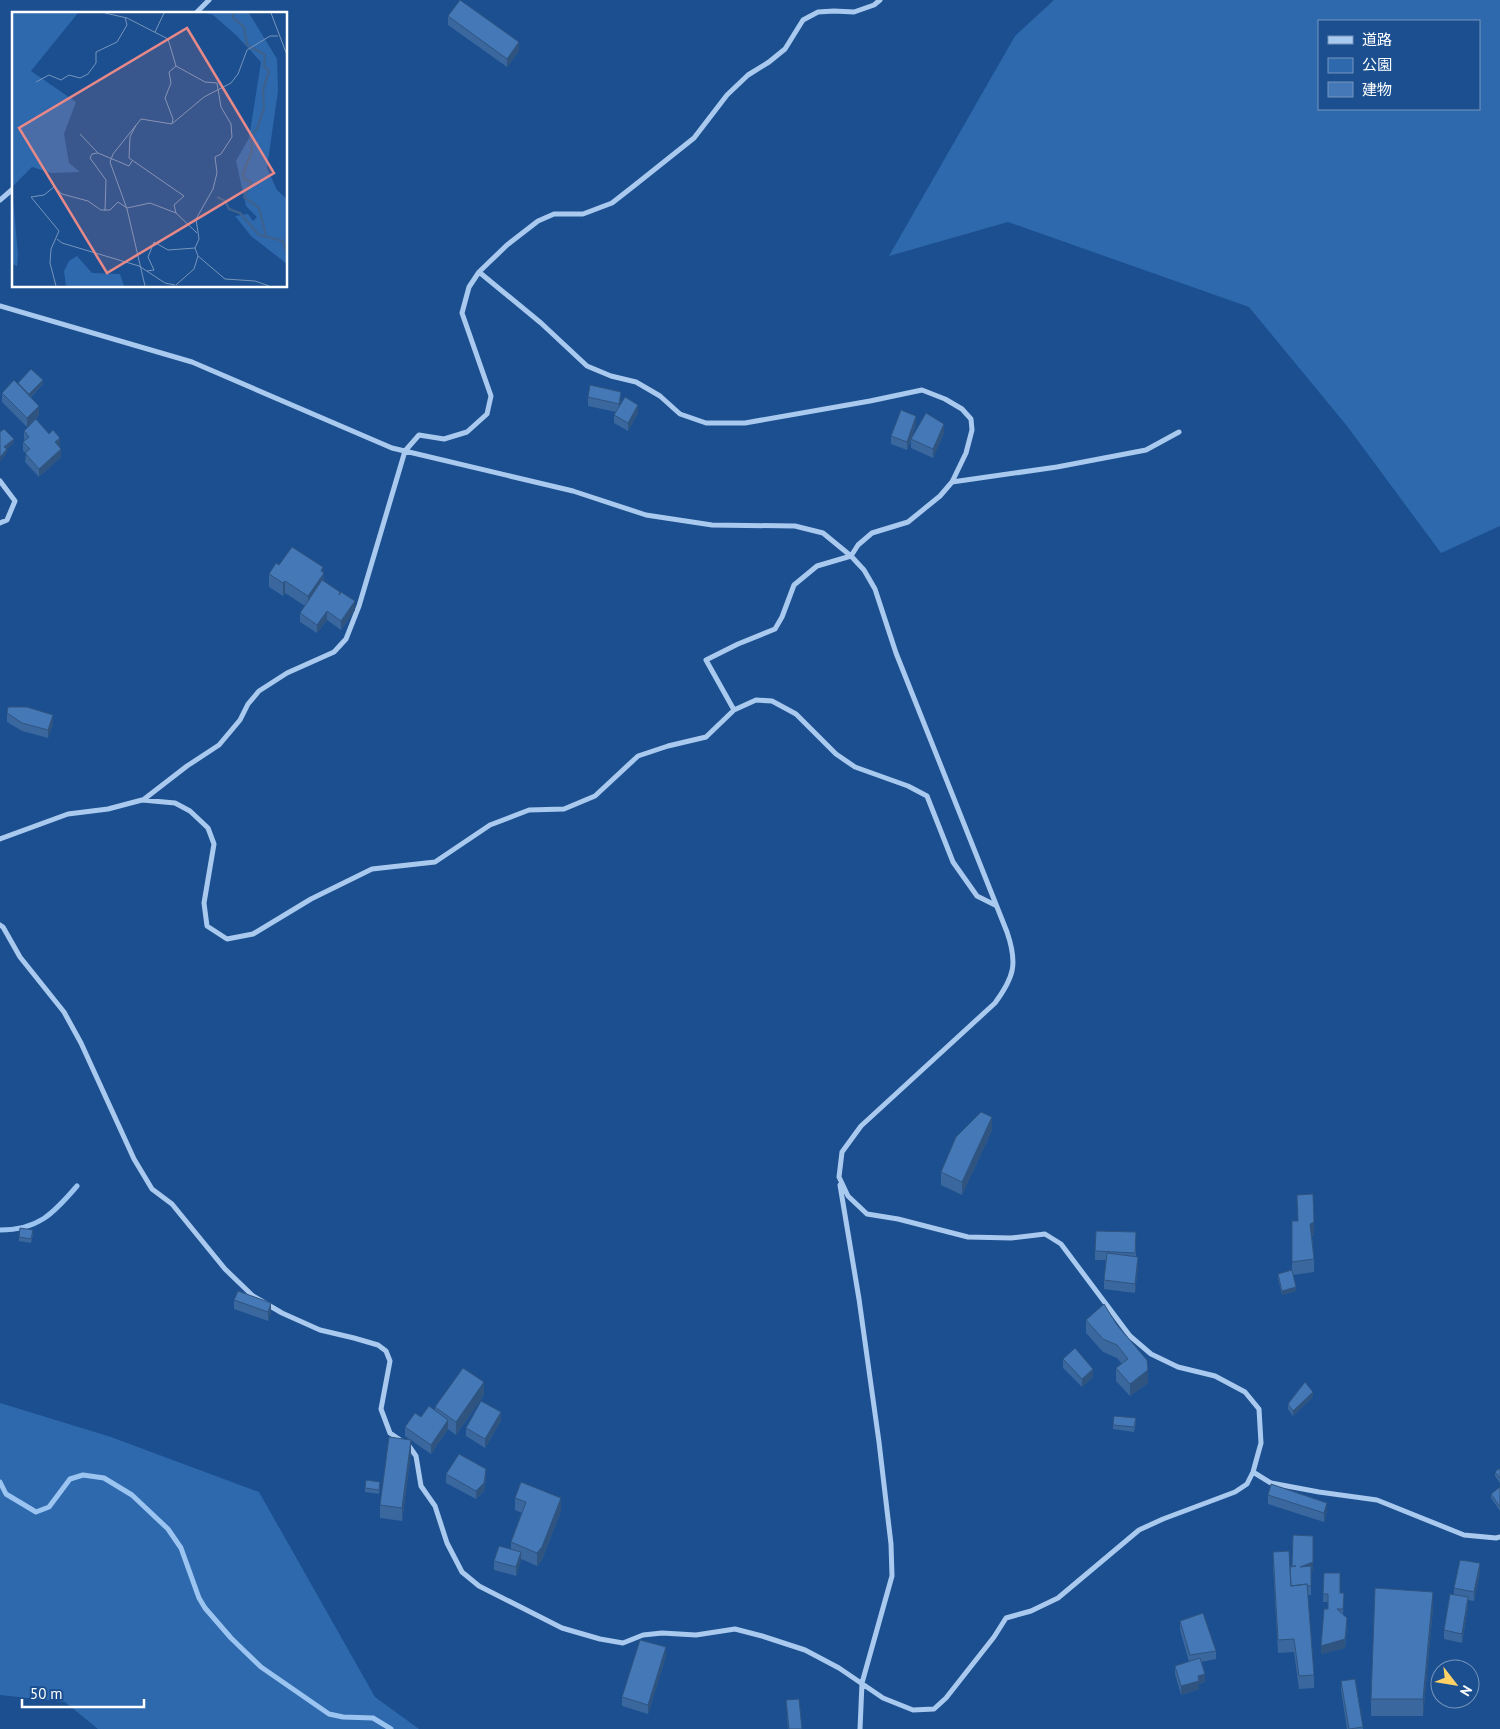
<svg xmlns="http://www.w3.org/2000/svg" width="1500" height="1729" font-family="'PT Sans','Noto Sans JP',sans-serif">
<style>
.green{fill:#2e69ad;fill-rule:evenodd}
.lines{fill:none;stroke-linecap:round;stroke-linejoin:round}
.stream{stroke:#9cc4f0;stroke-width:5}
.minor{stroke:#a9c9ee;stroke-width:5}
.wall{fill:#3a679d}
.shaded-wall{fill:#305480}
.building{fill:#4478b7;stroke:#305480}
.inset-river{fill:none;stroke:#3c6290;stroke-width:2.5}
.inset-road{fill:none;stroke:#7695bc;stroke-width:1}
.view{fill:#e88989;fill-opacity:0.15;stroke:#e88989;stroke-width:2.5}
.inset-edge{fill:none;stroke:#fff;stroke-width:2.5}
</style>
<rect width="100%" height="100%" fill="#1b4f8f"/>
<path class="green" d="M1054,0H1500V526L1441,553L1347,426L1249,307L1008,222L889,256L1015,36ZM1319,21H1479V109H1319Z
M0,1403L111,1437L259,1492L375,1697L419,1729H98L65,1702L0,1695Z"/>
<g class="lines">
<path class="stream" d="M0,1230C38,1230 53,1214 77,1186
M0,1482L6,1494L36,1512L49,1507L70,1479L83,1475L104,1478L132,1495L168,1529L181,1548L199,1598L205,1608L231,1638L261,1667L329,1714L343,1717L373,1718L391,1729"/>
<path class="minor" d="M195,14L209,0
M0,200L14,188
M479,272L541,323L587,366L611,376L636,382L660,396L680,414L706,423H745L870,401L922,390L945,399L962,409L971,419L972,430L966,453L952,482L940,496L908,522L872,533L858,545L851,556L817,566L794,585L782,617L775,629L738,644L706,660L734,710
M0,306L192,362L392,448L573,491L646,515L712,525L795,526L823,533L851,556L864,570L875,589L896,653L1007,932C1018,964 1014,977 995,1003L861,1126L842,1152L839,1177L848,1196L867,1214L898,1219L968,1237L1011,1238L1045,1234L1061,1244L1130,1336L1151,1354L1178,1367L1215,1376L1245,1392L1259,1409L1261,1443L1253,1472L1247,1484L1235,1492L1163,1519L1139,1530L1058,1598L1031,1611L1006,1618L994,1637L946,1698L934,1709L913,1710L883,1698L839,1668L805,1650L762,1636L735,1629L696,1635L662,1633L643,1635L623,1643L600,1639L562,1628L479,1586L462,1572L447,1543L435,1506L421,1486L416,1456L409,1446L390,1433L381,1409L390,1361L386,1351L378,1345L354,1338L320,1330L282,1313L253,1296L225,1269L172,1204L152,1189L134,1159L81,1043L64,1012L20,957L3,927L0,925
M0,481L15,501L7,520L0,523
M952,482L1057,467L1146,450L1179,432
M143,800L187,766L219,745L240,720L248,704L259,691L287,673L334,652L346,639L359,606L405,451L419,435L444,439L467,432L487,414L491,396L462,313L469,287L479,272L507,245L538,221L554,214H583L612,203L635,185L694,138L727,95L748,75L769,62L785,49L803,20L818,12L834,11L854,12L874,5L880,0
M0,839L68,814L108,809L142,800L175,803L190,811L208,828L214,844L204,903L207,926L227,939L253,934L311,899L372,869L435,862L490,825L529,810L564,809L595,796L638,756L668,746L706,737L734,710L756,700L772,701L796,714L836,754L855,767L908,786L927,796L953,862L977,896L995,905
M840,1185L859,1299L879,1442L891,1544L892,1576L862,1683L860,1729
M1253,1472L1271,1483L1319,1492L1377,1500L1464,1535L1496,1538L1500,1537"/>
</g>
<path class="wall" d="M448,16L519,51L507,67L448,25Z
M18,383L43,384L31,397L39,415L27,427L2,402V393L18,385Z
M588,397L621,400L620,405L638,413L628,431L614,423V415L616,412L588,406Z
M916,424L911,439L944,433L933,458L911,448V440L907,450L891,444V436Z
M24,431L60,447L61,457L39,477L25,462L26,453L23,451V442L25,441L24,439Z
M279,565L323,573L324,581L340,594L355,610L341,630L327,620L317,633L300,622V613L305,606L285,593L283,596L269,587V574Z
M7,713L53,724L48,738L22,731L7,722Z
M992,1130L962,1195L941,1185V1172Z
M1297,1195L1314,1235L1312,1236L1314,1259V1272L1293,1275L1296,1291L1282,1295L1278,1278V1274L1292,1270V1262L1298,1221Z
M1136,1232V1257L1138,1266L1135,1293L1104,1289V1280L1106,1260H1095V1251Z
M33,1234L31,1243L19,1241V1237Z
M234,1300L271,1312L268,1321L234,1309Z
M1086,1320L1117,1325L1148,1383L1130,1396L1116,1381V1368L1122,1364L1117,1358L1103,1352L1086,1333Z
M1063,1359L1093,1377L1082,1387L1063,1368Z
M484,1395L456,1435L448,1429L431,1454L405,1436V1427L421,1417L435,1411V1407Z
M1313,1397L1293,1416L1288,1409V1404Z
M501,1421L485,1448L466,1436V1428Z
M1136,1423L1134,1432L1113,1429V1425Z
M411,1453L402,1521L380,1518V1505Z
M1500,1468V1483L1495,1476V1472Z
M446,1474L486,1478L484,1491L476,1499L446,1483Z
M380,1487L379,1494L365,1492V1488Z
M1500,1487V1511L1491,1498V1494Z
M1268,1495L1327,1511L1324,1522L1268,1504Z
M515,1498L561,1511L542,1560L537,1566L521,1559L516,1576L494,1570V1561L511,1549V1542L522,1513L515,1510Z
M1293,1535L1313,1571H1311V1595H1308L1314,1675V1688L1299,1689L1294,1652L1278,1653L1273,1565V1552L1290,1571L1292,1567Z
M1480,1571L1474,1601L1468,1600V1606L1462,1643L1444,1639V1630L1454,1595V1588Z
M1324,1573L1340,1593H1344L1343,1615L1347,1627L1345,1648L1321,1654L1328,1609V1602H1323Z
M1433,1609L1423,1716H1371V1699Z
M1180,1621L1216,1651V1659L1201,1662L1205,1682L1199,1684V1689L1181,1695L1175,1674V1666L1189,1662L1180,1630Z
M666,1656L648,1714L622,1706V1697Z
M1341,1681L1363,1727V1729H1347L1341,1690Z
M786,1700L802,1729H788Z"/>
<path class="shaded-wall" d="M519,42V51L507,67V59Z
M43,380V384L29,398V394Z
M621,392V400L619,412V404Z
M638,405V413L628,431V423Z
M39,406V415L27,427V418Z
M916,416V424L907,450V442Z
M944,424V433L933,458V449Z
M60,438V447L55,442Z
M14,439V443L4,452V447Z
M7,449V453L0,462V457Z
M61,449V457L39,477V469Z
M323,567L324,586L308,609V596Z
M285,581V593L283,596V583Z
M355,601V610L341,630V621Z
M327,611V620L317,633V625Z
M53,715V724L48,738V730Z
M992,1117V1130L962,1195V1182Z
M1314,1222V1235L1310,1237V1224Z
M1138,1257V1266L1135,1293V1284Z
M1296,1287V1291L1282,1295V1291Z
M271,1303V1312L268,1321V1312Z
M1093,1369V1377L1082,1387V1379Z
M1148,1370V1383L1130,1396V1384Z
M484,1382V1395L456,1435V1422Z
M1313,1392V1397L1293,1416V1411Z
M501,1412V1421L485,1448V1439Z
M448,1420V1429L431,1454V1445Z
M411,1440V1453L402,1521V1508Z
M486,1469V1478L484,1491L476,1499V1491Z
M561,1498V1511L542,1560L537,1566V1553Z
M1327,1503V1511L1324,1522V1513Z
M1313,1536V1571L1300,1575V1567Z
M521,1552V1561L516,1576V1567Z
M1480,1563V1571L1474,1601V1592Z
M1433,1592V1609L1423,1716V1699Z
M1468,1597V1606L1462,1643V1634Z
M1347,1618L1345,1648L1321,1654V1646Z
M666,1647V1656L648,1714V1705Z
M1205,1674V1682L1199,1684V1689L1181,1695V1686L1198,1676Z"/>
<path class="building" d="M460,0L519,42L507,59L448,16Z
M31,369L43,380L29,394L18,383Z
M14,380L39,406L27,418L2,393Z
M590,385L621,392L619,404L588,397Z
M625,397L638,405L628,423L614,415Z
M901,410L916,416L907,442L891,436Z
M926,413L944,424L933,449L911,439Z
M36,419L49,434L53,430L60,438L55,442L61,449L39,469L25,453L30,449L23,442L29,437L24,431Z
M4,429L14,439L4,447L7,449L0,457V432Z
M292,547L323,567L321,571L324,573L322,576L308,596L285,581L283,583L269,574L276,563L279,565Z
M322,580L340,592L339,595L341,592L355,601L341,621L327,611L317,625L300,613Z
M8,707H27L53,715L48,730L22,723L7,713Z
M981,1112L992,1117L962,1182L941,1172L956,1137Z
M1313,1194L1314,1222L1310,1224L1314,1259L1292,1262V1221H1298L1297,1195Z
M20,1228L33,1230L31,1239L19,1237Z
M1096,1231L1136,1232L1135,1253L1095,1251Z
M1107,1253L1138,1257L1135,1284L1104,1280Z
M1292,1270L1296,1287L1282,1291L1278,1274Z
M238,1291L271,1303L268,1312L234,1300Z
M1104,1304L1117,1325L1147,1360L1148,1370L1130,1384L1116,1368L1128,1359L1117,1345L1103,1339L1086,1320Z
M1075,1348L1093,1369L1082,1379L1063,1359Z
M463,1368L484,1382L456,1422L435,1407Z
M1305,1382L1313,1392L1293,1411L1288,1404Z
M481,1401L501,1412L485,1439L466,1428Z
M429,1406L448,1420L431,1445L405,1427L415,1413L421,1417Z
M1114,1416L1136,1418L1134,1427L1113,1425Z
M389,1437L411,1440L402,1508L380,1505Z
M459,1454L486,1469L484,1483L476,1491L446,1474Z
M1500,1468V1478L1495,1472Z
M366,1480L380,1482L379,1490L365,1488Z
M521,1482L561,1498L542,1547L537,1553L511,1542L526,1502L515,1498Z
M1271,1484L1327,1503L1324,1513L1268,1495Z
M1500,1487V1507L1491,1494Z
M1293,1535L1313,1536V1562L1300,1567L1311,1566V1586H1308L1307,1584L1291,1586L1290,1567L1296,1566H1292Z
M499,1546L521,1552L516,1567L494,1561Z
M1289,1551L1291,1586L1307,1584L1314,1675L1299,1676L1294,1639L1278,1640L1273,1552Z
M1460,1560L1480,1563L1474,1592L1454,1588Z
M1324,1573H1340V1593H1344L1343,1609H1337L1347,1618L1345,1639L1321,1646L1324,1609H1328V1594H1323Z
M1375,1588L1433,1592L1423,1699H1371Z
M1450,1594L1468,1597L1462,1634L1444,1630Z
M1203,1613L1216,1651L1190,1655L1180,1621Z
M640,1640L666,1647L648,1705L622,1697Z
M1200,1658L1205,1674L1198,1676L1199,1681L1181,1686L1175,1666Z
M1355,1679L1363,1727L1349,1729L1341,1681Z
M799,1699L802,1729H789L786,1700Z"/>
<g transform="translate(12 12)">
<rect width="275" height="275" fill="#1b4f8f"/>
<path d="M0,1H66L19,59L64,90L52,122L57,151L68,160L39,161L20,155L0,175ZM194,1H237L265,47L266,79L255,156L265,178L275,187V252L239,224L223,204L236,202L241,209L245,205L234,194L224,149L237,126L249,50L224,23L201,3ZM0,175L6,243L5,254L0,252ZM65,244L80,261L108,262L112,274H54L52,259L57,249Z" fill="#2e69ad"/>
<path class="inset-river" d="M221,1V6L232,15L235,33L253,43L252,54L257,59L251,78L252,96L245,117L239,123L240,139L231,161L232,167L239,170L232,185L247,196L254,224M205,185L213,189L217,197L228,201L247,223L271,229L275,241"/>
<path class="inset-road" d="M93,1L115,6L156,27L164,54L193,70L205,71L209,95L219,112L220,125L209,142L203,145L205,161L201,177L184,207L187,227L183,236L156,238L142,230L136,245L142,258L135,259M259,1L275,43M143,20L152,1M24,70L37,63L49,68L57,63L68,66L76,62L84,51V40L105,30L115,13L113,5M161,111L192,85L219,71L226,62L235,38L258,24H266M124,113L118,125L117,146L172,184L162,193L164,201M68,122L86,141L117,154L120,149M86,141L80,142L78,146L94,168L93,199M115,196L138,191L164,201L185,221M45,227L50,231L127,254L153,271L163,273M186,244L213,267L243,269L257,274M164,273L182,257L186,244L183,236M44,274L38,251L39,237L47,219L19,185L32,183L42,175L50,182L76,189L89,198H98L106,190L115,196M133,274L115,197L98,150L101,142L129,107L160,112L161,107L153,86L159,71L157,60L164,54"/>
<path class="view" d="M175,16L262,161L95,261L7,116Z"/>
<rect width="275" height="275" class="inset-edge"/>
</g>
<rect x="1318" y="20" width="162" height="90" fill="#1b4f8f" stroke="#7695bc"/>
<rect x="1328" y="36" width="25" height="8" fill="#a9c9ee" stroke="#7695bc"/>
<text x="1362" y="45" font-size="15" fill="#ffffff">道路</text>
<rect x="1328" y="58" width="25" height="15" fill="#2e69ad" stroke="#7695bc"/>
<text x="1362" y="70" font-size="15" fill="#ffffff">公園</text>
<rect x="1328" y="82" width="25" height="15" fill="#4478b7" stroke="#7695bc"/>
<text x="1362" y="95" font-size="15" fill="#ffffff">建物</text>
<g transform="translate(1455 1684) rotate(121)"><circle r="24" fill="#1b4f8f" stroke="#7695bc"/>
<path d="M0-4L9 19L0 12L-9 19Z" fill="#ffd166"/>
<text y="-8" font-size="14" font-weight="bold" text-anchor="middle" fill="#ffffff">N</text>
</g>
<path d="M22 1699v8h122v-8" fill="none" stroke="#ffffff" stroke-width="2.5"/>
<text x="30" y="1699" font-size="15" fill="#ffffff" stroke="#1b4f8f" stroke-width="4" paint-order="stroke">50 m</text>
</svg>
